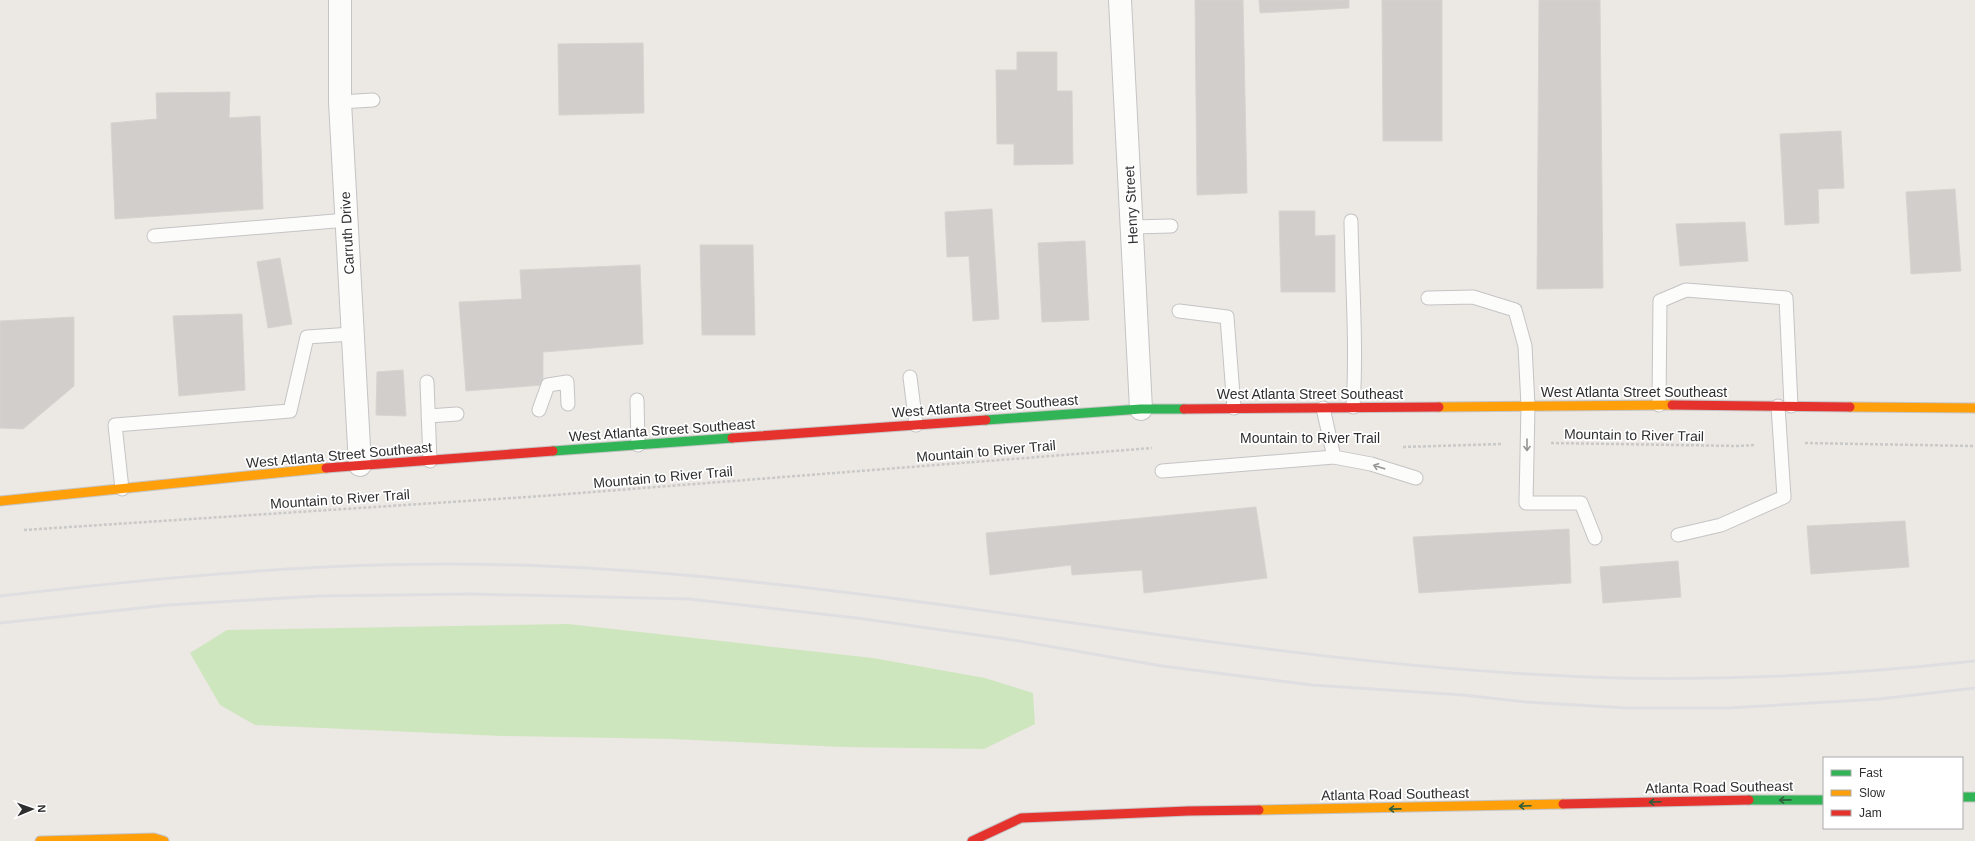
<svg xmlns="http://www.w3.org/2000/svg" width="1975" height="841" font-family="Helvetica,sans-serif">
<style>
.green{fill:#cee6be}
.building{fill:#d1cecb;stroke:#d7d4d0}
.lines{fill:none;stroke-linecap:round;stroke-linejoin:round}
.lane-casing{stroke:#c5c4c5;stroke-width:15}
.street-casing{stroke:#c5c4c5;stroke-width:24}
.fast-casing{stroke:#c5c4c5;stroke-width:11}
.slow-casing{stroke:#c5c4c5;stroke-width:11}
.jam-casing{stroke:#c5c4c5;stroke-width:11}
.path{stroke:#c9c9c8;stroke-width:2.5;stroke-dasharray:3 2;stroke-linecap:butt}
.lane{stroke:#fcfcfb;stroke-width:13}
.street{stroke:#fcfcfb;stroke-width:22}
.fast{stroke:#30b455;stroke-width:9}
.slow{stroke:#ff9f0a;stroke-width:9}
.jam{stroke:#e5322d;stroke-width:9}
.rail{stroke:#dfdfe1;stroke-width:3}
.oneway{stroke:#959594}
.oneway2{stroke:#2f5d3c}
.labels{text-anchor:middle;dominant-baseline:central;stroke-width:3.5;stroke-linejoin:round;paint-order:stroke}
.street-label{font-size:14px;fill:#2e2e2e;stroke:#fff}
</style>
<rect width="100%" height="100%" fill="#ece8e4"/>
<path class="green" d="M568,624L873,658L985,678L1033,693L1035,724L984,749L843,747L672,739L502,736L255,725L220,705L190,653L227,630Z"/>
<path class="building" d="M1195,0H1243L1247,193L1197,195Z
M1259,0H1349V8L1260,13Z
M1382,0H1442V141H1383Z
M1539,0H1600L1603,288L1537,289Z
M643,43L644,113L559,115L558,44Z
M1017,52H1057V91H1072L1073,164L1014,165V144H997L996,70H1017Z
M230,92L229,118L260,116L263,209L115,219L111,123L157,119L156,93Z
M1841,131L1844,188L1818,189L1819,223L1785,225L1780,134Z
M1955,189L1961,271L1911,274L1906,192Z
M992,209L999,319L973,321L969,256L947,257L945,212Z
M1279,211H1315V236L1335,235V292H1281Z
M1745,222L1748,261L1680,266L1676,224Z
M1085,241L1089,320L1042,322L1038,243Z
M700,245H753L755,335H702Z
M280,258L292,324L268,328L257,262Z
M640,265L643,344L543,352V385L466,391L459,302L522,299L520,270Z
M242,314L245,390L179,396L173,316Z
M74,317V386L23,429L0,428V321Z
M403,370L406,416L376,415L377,372Z
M1256,507L1267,578L1144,593L1142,570L1072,575L1071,565L990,575L986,533Z
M1905,521L1909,567L1811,574L1807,526Z
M1569,529L1571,583L1419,593L1413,537Z
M1678,561L1681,597L1603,603L1600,567Z"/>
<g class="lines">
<defs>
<path id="lane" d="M340,102L373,100
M1351,221C1352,283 1357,345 1353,407
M1132,227L1171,226
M154,236L347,220
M1428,298L1473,297L1515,310L1525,346L1528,406L1526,503H1581L1595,538
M1179,311L1227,317L1234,408
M910,377L916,425
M427,382L430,461
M637,400L638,445
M1659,405L1660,301L1686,290L1786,298L1791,406
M1323,408L1334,457
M539,410L548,385L567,382L568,404
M428,416L457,414
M1162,471L1334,457L1371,464L1416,478
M122,489L115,425L290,411L307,337L352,334
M1678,535L1721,525L1784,497L1778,406"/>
<path id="street" d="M340,0V102L360,465
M1120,0L1141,409"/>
<path id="fast" d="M986,420L1141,409H1184
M553,451L732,438
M1962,797H1975
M1749,800H1824"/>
<path id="slow" d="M1439,407L1672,405
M1850,407L1975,408
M0,501L326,468
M1259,810L1563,804
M40,841L154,838L164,841"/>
<path id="jam" d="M1672,405L1850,407
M1184,409L1439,407
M732,438L986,420
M326,468L553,451
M1563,804L1749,800
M972,841L1021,818L1188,811L1259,810"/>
</defs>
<use href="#lane" class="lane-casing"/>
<use href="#street" class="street-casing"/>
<use href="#fast" class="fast-casing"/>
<use href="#slow" class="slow-casing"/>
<use href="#jam" class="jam-casing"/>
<path class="path" d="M1551,443L1738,446L1756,445
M1805,443L1975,446
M1403,447L1502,444
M24,530L542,496L1152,448"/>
<use href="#lane" class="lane"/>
<use href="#street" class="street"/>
<use href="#fast" class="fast"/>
<use href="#slow" class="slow"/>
<use href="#jam" class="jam"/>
<path class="rail" d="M0,596C148,579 298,564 447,564C540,564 634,570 726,579C1013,607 1298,666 1587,677C1716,682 1846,675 1975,661
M0,623L168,605L319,596L471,594L689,599L857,618L1013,640L1162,666L1312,685L1463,695L1526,702L1627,708H1728L1879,699L1975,688"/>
</g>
<defs><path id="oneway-shaft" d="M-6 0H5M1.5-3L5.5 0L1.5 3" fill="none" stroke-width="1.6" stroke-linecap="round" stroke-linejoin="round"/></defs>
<g class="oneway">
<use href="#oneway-shaft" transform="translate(1527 445) rotate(90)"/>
<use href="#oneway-shaft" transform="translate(1379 467) rotate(-162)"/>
</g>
<g class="oneway2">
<use href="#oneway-shaft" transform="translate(1785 800) rotate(179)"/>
<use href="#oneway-shaft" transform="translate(1655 802) rotate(178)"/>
<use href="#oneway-shaft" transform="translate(1525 806) rotate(178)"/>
<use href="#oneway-shaft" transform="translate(1395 809) rotate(179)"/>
</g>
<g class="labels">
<g class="street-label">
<text transform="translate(1131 205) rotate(-93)">Henry Street</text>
<text transform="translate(347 233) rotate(-93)">Carruth Drive</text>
<text x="1634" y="392">West Atlanta Street Southeast</text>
<text x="1310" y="394">West Atlanta Street Southeast</text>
<text transform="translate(985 406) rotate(-4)">West Atlanta Street Southeast</text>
<text transform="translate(662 430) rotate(-4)">West Atlanta Street Southeast</text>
<text transform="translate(1634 435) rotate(1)">Mountain to River Trail</text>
<text x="1310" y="438">Mountain to River Trail</text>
<text transform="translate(986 451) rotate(-5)">Mountain to River Trail</text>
<text transform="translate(339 455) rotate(-5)">West Atlanta Street Southeast</text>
<text transform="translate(663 477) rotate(-5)">Mountain to River Trail</text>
<text transform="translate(340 499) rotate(-4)">Mountain to River Trail</text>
<text transform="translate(1719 787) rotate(-1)">Atlanta Road Southeast</text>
<text transform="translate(1395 794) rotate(-1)">Atlanta Road Southeast</text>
</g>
</g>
<rect x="1823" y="757" width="140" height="72" fill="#ffffff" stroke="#ababab"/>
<rect x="1831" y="770" width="20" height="6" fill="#30b455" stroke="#ababab"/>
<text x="1859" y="777" font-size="12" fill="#2e2e2e">Fast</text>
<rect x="1831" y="790" width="20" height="6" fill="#ff9f0a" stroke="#ababab"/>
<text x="1859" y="797" font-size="12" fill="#2e2e2e">Slow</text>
<rect x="1831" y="810" width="20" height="6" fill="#e5322d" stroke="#ababab"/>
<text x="1859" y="817" font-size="12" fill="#2e2e2e">Jam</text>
<g transform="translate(32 809) rotate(88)" stroke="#ffffff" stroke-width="3" paint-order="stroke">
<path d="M0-3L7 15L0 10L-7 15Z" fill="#2e2e2e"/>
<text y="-6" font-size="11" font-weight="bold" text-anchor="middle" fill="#2e2e2e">N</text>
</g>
</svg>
